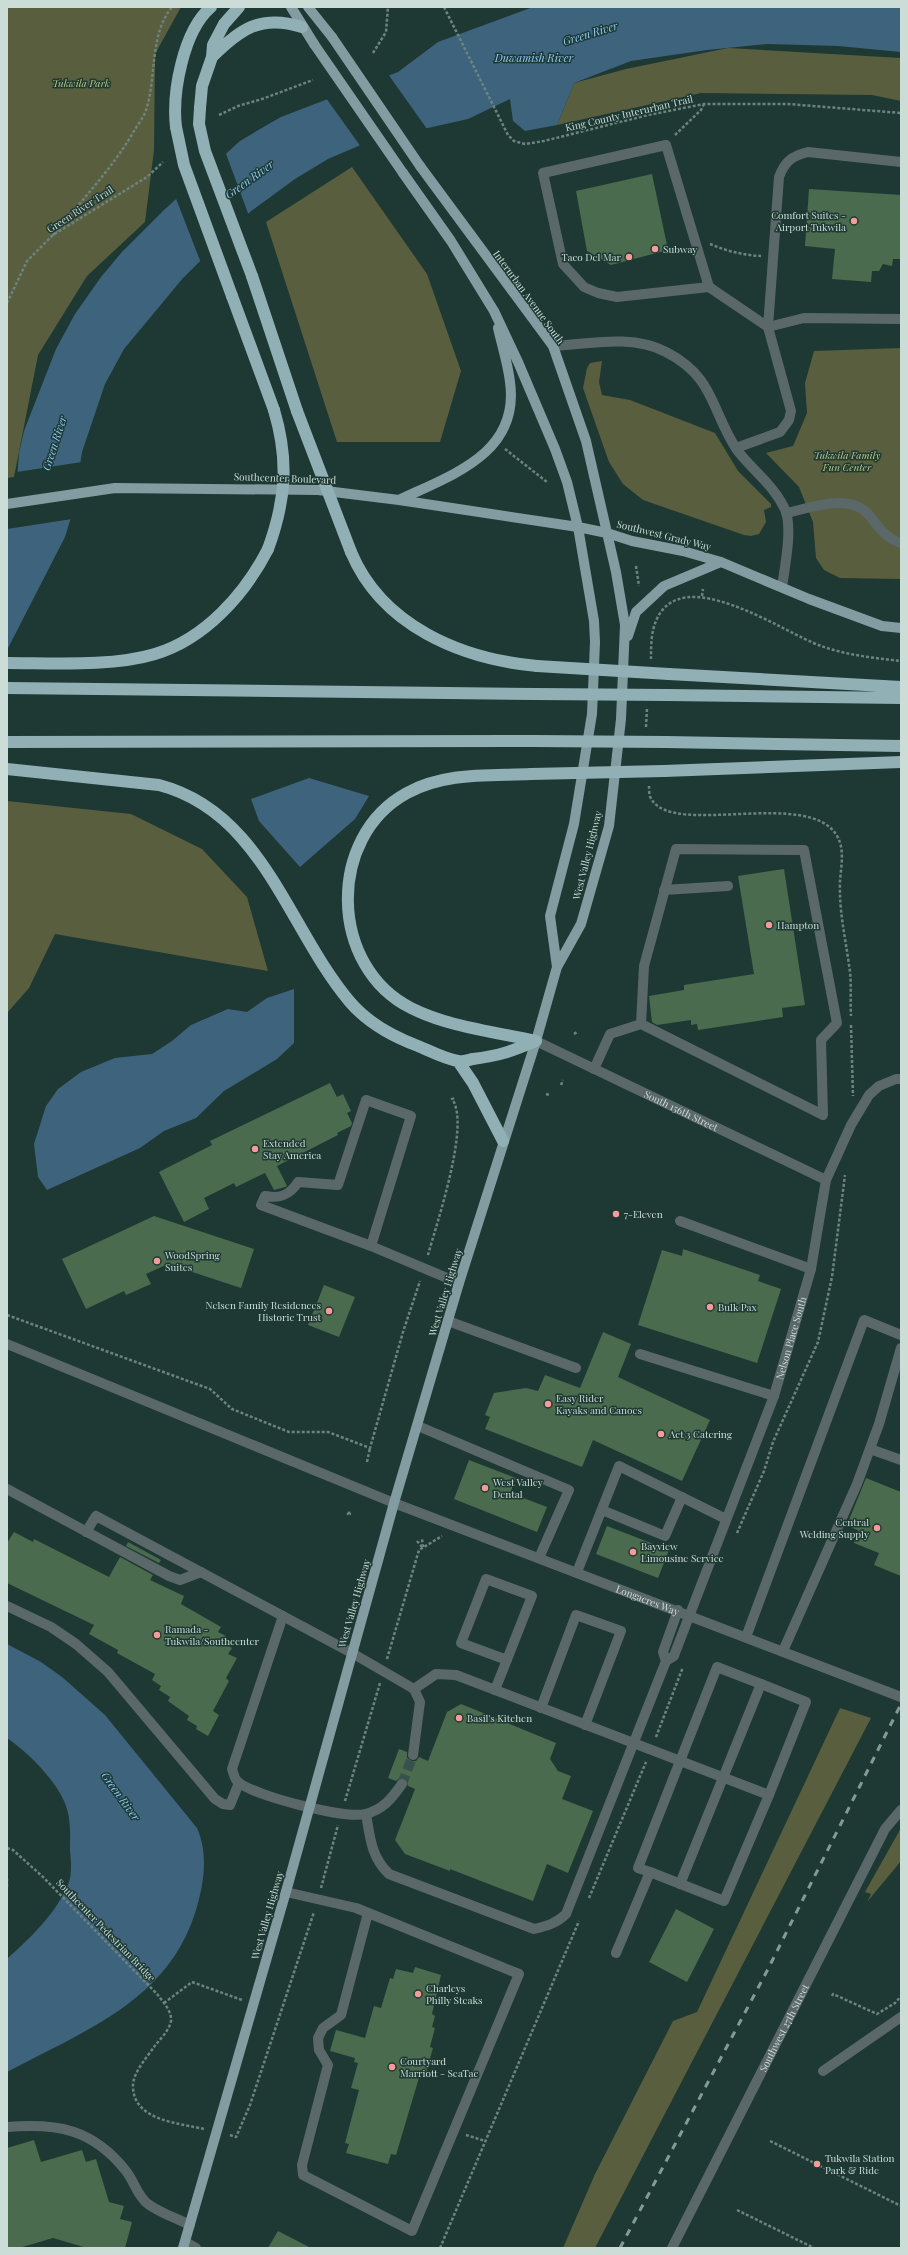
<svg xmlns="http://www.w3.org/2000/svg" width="908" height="2255" font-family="'Playfair Display',serif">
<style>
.green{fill:#595e3e}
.water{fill:#3e637d}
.pier{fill:#1e3933}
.building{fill:#4a6b4d}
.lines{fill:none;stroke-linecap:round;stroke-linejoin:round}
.minor-tunnel{stroke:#38514c;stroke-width:10;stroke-dasharray:10 5;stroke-linecap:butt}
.path{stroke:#6d837e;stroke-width:2.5;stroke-dasharray:3 2;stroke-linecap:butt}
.minor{stroke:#5b686a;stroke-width:10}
.major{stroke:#829ca1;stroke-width:10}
.highway{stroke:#91b0b6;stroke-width:12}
.rail{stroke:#869a95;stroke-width:3;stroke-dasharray:7 7;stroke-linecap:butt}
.major-bridge{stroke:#829ca1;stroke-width:10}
.highway-bridge{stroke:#91b0b6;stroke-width:12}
.poi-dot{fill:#f59b99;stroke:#1e3933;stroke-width:1.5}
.labels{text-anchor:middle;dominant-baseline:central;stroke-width:3;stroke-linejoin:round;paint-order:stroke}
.park-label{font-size:10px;font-style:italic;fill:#bec884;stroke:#1e3933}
.street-label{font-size:10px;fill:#ccdcd7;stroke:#1e3933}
.poi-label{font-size:10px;fill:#ccdcd7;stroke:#1e3933;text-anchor:start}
.water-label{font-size:11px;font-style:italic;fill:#8fccfa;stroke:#1e3933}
</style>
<rect width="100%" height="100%" fill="#1e3933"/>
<path class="green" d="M7,7H181L155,54L154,150L145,222L87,276L38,355L14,477L7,478Z
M728,48L901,58V101L872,95L701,93L557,125L574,83L626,69Z
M352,167L427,274L461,371L440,442H337L266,222Z
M901,348V579L840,578L824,570L816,558L813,522L799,487L766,453L793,446L807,413L805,383L814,351Z
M602,361L599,382L602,395L630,400L715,433L738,471L771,504V507L764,510L766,522L759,534L751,536L744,535L643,500L623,484L609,462L583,388L587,368L590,363Z
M7,801L131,814L202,849L247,897L268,971L55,934L29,988L7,1013Z
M840,1708L871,1718L595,2248H563L595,2174L673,2021L697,2012Z
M901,1828V1861L867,1902L871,1894L865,1892Z"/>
<path class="water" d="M533,7H901V52L838,46L767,44L707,50L631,61L574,83L557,125L525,131L513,121L510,99L468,119L370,141L328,159L295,179L250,212L183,278L124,349L105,384L82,452L72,514L65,537L7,650V520L16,494L19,453L24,431L56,349L75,314L101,277L122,252L164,210L240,141L260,129L281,117L398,72L438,42Z
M309,778L369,796L355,819L300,867L259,821L251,799Z
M294,989V1043L277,1059L224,1091L196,1118L164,1131L140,1148L47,1190L38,1177L34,1144L46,1106L58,1089L81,1072L115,1058L152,1054L172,1041L191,1025L228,1009L247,1012L267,998Z
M7,1644L41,1662L62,1677L105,1715L197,1828C207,1851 205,1875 199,1899C175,1999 87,2029 7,2072V1959C31,1937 57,1913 69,1882C72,1873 71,1860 70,1851C70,1837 71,1823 67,1809C60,1784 28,1752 7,1738Z"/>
<path class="pier" d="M388,74L427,129L371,143L361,147L326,98Z
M225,151L249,216L201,263L175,196Z
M82,462L72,519L7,529V514L14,493L17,472Z"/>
<path class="building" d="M652,174L668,250L611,265L587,251L576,191Z
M809,189L901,195V259H893L892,266L883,264L879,271H872L871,282L832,279L835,249L805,246Z
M784,869L805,1005L782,1008L783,1017L698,1030L697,1024L691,1025V1020L657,1025L652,1022L649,996L684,990V985L754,974L738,876Z
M330,1083L337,1097L343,1094L351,1111L347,1113L352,1123L351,1126L337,1133L338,1135L277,1166L287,1186L285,1187L274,1190L265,1173L236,1187L234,1183L204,1198L209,1209L184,1222L159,1172L212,1145L210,1141Z
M154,1216L254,1249L241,1288L168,1264L146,1274L151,1284L126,1295L124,1291L86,1309L62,1259Z
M683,1249L760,1275L758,1281L781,1289L757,1363L638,1325L662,1250L682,1256Z
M324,1285L355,1297L339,1337L308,1325Z
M603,1332L631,1344L618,1377L710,1420L682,1481L593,1440L582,1467L485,1429L490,1417L485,1415L494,1393L526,1388L538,1391L545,1375L580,1388Z
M469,1460L516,1478L510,1493L547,1507L537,1532L454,1499Z
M866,1478L901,1492V1576L874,1565L879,1553L854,1543L859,1531L847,1525Z
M607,1526L669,1550L658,1578L596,1554Z
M14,1532L33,1542L34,1539L109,1577L120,1557L153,1575L150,1580L184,1596L181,1604L221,1627L218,1632L226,1636L223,1642L232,1648L228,1654L237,1658L226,1678L229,1681L213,1711L219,1715L208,1736L196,1729L197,1726L187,1720L189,1716L168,1701L170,1697L159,1690L161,1686L152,1680L155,1674L117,1653L118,1650L89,1634L94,1625L7,1583V1543Z
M128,1542L161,1560L159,1563L126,1546Z
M461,1704L556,1743L550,1759L558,1771L571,1776L562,1799L593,1811L568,1873L547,1864L533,1901L450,1869V1871L405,1854L395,1840L415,1789L408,1786L405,1779L400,1778L396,1781L388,1778L399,1749L407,1752V1758L412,1761H416L419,1757L428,1761L447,1712Z
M676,1909L714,1929L687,1982L649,1962Z
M415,1967L441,1975L432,2014L435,2016L432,2027L435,2028L430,2047L433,2048L426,2073L421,2071L396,2155L391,2154L388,2164L346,2153L349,2144L345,2143L359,2090L351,2088L358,2063L354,2062L355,2058L330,2051L336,2030L365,2038L374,2006L381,2008L390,1978L393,1979L396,1969L413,1973Z
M34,2140L41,2162L82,2150L86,2162L96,2159L109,2202L124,2206L120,2219L132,2222L125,2248H87L53,2238L19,2248H7V2148Z
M278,2231L311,2248H268Z"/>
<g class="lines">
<path class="minor-tunnel" d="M402,1784L413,1755"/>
<path class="path" d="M444,7L508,135L514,141L525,144L544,141L648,115L704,104H788L901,113
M373,53L386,32L388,7
M219,115L238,106L262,99L313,80
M675,135L701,110L704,104
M53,235C81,201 112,169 134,131C138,124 144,117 146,110C157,77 149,35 172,7
M710,244C726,251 743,255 761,256
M7,303L27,261L53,235L147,177L163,162
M505,449L547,482
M636,566L639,586
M702,596L703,589
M651,659C651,647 651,632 656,621C681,560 784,633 821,646C846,655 874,658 901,661
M646,727L647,708
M649,786C649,790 649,797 652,800C675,837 810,788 837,836C845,849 841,867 840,881C839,912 845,935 849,965C852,981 850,999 851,1016
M851,1025L853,1096
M574,1034L577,1032
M561,1085L563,1080
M546,1094L550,1095
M428,1255C436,1225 471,1124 452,1099L454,1098
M7,1315L210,1389L232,1409L289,1432H328L370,1448L403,1332L420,1281
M367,1462L370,1448
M350,1512L348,1514H351
M737,1533L764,1471L773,1442L818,1342L832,1277L845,1175
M417,1541L423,1548L422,1539
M387,1659L419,1550L442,1536
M656,1737L683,1667
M345,1801L380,1683
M7,1848L13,1850L43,1877L157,1994C163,2002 172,2011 171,2021C169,2031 160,2039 154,2047C147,2057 132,2074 133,2087C134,2121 179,2123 204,2129
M7,1879V1888
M321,1888L338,1825
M589,1898L646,1762
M832,1996L833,1994L877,2014L895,2003L901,1996
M164,2003L192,1982L242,2000
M230,2135L236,2137L250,2105L314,1912
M466,2135L485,2141
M770,2141L901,2206
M737,2210L814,2248
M440,2248L579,1921"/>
<g class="minor">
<path d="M709,287L617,297L598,293L584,287L563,264L543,173L666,145L709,287L768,327"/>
<path d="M768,327L804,318L901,319"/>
<path d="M553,346C589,344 632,334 666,352C715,377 711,411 737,450C752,470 777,488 786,512C792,531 785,566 782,587"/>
<path d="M736,448L780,432L789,420L791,411L768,327L779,177C785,161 792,156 808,152L901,162"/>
<path d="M786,513C811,508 849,492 869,515C879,527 885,538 901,543"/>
<path d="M664,890L728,886"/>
<path id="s1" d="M536,1041L826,1180"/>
<path d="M594,1069L610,1034L641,1024L644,966L676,849L804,850L837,1023L821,1040L823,1115L641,1024"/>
<path d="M680,1221L811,1269"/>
<path d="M371,1246L411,1116L366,1100L338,1185L298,1182C290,1195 280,1199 265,1196L261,1205L371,1246L459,1283"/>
<path d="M448,1321L576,1368"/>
<path id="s2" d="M7,1344L394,1503L901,1697"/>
<path d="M640,1354L774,1396"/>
<path d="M418,1426L569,1490L539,1558"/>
<path d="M870,1449L901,1460"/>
<path d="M7,1489L169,1576L180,1580L201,1572"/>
<path d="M602,1510L665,1536L682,1497"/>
<path d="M86,1532L96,1516L352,1653L414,1689L420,1702L413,1755"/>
<path d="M577,1572L619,1466L726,1519"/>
<path d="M7,1606L51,1627L76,1644L108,1672L215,1799L223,1804L230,1805L239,1783"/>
<path d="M283,1616L232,1769C234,1774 234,1779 238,1782C255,1796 344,1819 365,1814C383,1810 392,1798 402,1784"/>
<path d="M746,1637L864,1320L901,1335"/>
<path d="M783,1651L857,1484L879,1424L901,1348"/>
<path d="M666,1661L663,1652L678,1610"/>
<path d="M414,1689L436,1674L456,1675L769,1795L724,1901L650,1872L616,1953"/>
<path d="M495,1690L532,1596L486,1579L461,1643L507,1660"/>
<path d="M541,1708L576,1615L621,1631L585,1725"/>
<path id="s3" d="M366,1814C370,1837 371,1857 389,1874L534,1929C547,1926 557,1923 566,1914L666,1661L674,1656L675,1653L774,1396L811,1269L826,1180L851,1125L869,1095L879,1086L896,1079H901"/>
<path d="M650,1872L638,1868L717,1667L761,1684"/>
<path d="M680,1884L761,1684L806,1702L769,1795"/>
<path d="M286,1892L356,1908L519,1974L412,2231L303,2175L302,2165L328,2065L319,2050L318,2038L323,2028L341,2015L368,1913"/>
<path d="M823,2071L901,2017"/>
<path d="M7,2127C58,2123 93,2129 126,2171C134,2181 138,2197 148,2204C160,2213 176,2218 190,2225"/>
<path d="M185,2242L196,2248"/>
<path id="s4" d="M672,2248L885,1829L901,1810"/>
</g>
<path class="major" d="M291,7L314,44
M308,7L332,37
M403,173L451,241L494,311L518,362L555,449L567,482L578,527L594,621L595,642L592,714L574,824L550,916L557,967
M399,500C451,475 520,454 510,382C508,364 502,346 498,328
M7,504L115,488L318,490L399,500L578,527L607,533L632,541L683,551L721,562L809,599L882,626L901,628
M628,636L636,612L664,586L721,562
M183,2248L289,1881L394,1503L459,1283L536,1041L557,967L581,924L609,826L616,764L621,719L625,625L616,572L586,441L553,346L420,166"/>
<path class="highway" d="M212,57C240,29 261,14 302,27
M200,108L202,86L212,57L213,45L224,24L239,7
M176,127C172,93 183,31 211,7
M252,276L297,411
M232,296L274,410
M351,552C382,626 461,659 537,666
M7,663C52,663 112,667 155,654C205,639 245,594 268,549
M669,674L901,687
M7,688L535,694
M668,695L901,698
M7,742L533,741
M666,742L901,746
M7,769L159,785C263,812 288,929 350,1002C367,1022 394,1037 418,1046C430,1051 445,1059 458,1061C462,1062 468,1060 473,1059C499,1056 512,1051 536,1041
M664,771L901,762
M531,774C488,776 445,772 407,793C326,837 329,967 411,1008C449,1027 495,1032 536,1041
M458,1061L473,1083L503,1141"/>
<path class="rail" d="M620,2248L767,1971L901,1704"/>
<path class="major-bridge" d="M332,37L420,166
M314,44L403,173"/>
<path class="highway-bridge" d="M200,108L199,124L205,151L252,276
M176,127L184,165L232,296
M297,411L351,552
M268,549C286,500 289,460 274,410
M537,666L669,674
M535,694L668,695
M533,741L666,742
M531,774L664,771"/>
</g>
<g class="poi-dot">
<circle cx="854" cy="221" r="4"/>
<circle cx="655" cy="249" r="4"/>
<circle cx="629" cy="257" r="4"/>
<circle cx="769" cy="925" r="4"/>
<circle cx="255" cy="1149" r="4"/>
<circle cx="616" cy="1214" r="4"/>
<circle cx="157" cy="1261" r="4"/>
<circle cx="710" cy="1307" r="4"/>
<circle cx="329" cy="1311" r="4"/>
<circle cx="548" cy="1404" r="4"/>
<circle cx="661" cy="1434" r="4"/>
<circle cx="485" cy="1488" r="4"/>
<circle cx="877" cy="1528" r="4"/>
<circle cx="633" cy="1552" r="4"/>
<circle cx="157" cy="1635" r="4"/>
<circle cx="459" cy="1718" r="4"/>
<circle cx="418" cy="1994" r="4"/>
<circle cx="392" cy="2067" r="4"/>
<circle cx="817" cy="2164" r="4"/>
</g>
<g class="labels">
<g class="park-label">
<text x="81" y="83">Tukwila Park</text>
<text x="847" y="455">Tukwila Family<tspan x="847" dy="12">Fun Center</tspan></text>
</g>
<g class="street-label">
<text transform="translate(629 113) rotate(-13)">King County Interurban Trail</text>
<text transform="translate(80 209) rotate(-33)">Green River Trail</text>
<text transform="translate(529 297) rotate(54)">Interurban Avenue South</text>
<text transform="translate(285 478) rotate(2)">Southcenter Boulevard</text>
<text transform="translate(664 535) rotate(14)">Southwest Grady Way</text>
<text transform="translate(587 855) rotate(-76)">West Valley Highway</text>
<text stroke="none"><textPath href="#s1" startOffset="161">South 156th Street</textPath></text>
<text transform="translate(445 1292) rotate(-73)">West Valley Highway</text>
<text stroke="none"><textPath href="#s3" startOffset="877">Nelson Place South</textPath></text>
<text stroke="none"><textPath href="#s2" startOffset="690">Longacres Way</textPath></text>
<text transform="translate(354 1603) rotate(-74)">West Valley Highway</text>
<text transform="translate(267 1915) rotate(-74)">West Valley Highway</text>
<text transform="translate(106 1930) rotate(46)">Southcenter Pedestrian Bridge</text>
<text stroke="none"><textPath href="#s4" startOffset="247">Southwest 27th Street</textPath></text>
</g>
<g class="poi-label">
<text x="846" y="215" text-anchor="end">Comfort Suites -<tspan x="846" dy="12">Airport Tukwila</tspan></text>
<text x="663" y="249">Subway</text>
<text x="621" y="257" text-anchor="end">Taco Del Mar</text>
<text x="777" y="925">Hampton</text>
<text x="263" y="1143">Extended<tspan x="263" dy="12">Stay America</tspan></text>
<text x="624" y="1214">7-Eleven</text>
<text x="165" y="1255">WoodSpring<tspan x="165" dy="12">Suites</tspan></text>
<text x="321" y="1305" text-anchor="end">Nelsen Family Residences<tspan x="321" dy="12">Historic Trust</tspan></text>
<text x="718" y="1307">Bulk Pax</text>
<text x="556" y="1398">Easy Rider<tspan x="556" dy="12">Kayaks and Canoes</tspan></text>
<text x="669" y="1434">Act 3 Catering</text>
<text x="493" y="1482">West Valley<tspan x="493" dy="12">Dental</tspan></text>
<text x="869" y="1522" text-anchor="end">Central<tspan x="869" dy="12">Welding Supply</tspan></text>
<text x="641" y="1546">Bayview<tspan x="641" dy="12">Limousine Service</tspan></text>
<text x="165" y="1629">Ramada -<tspan x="165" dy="12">Tukwila/Southcenter</tspan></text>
<text x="467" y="1718">Basil's Kitchen</text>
<text x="426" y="1988">Charleys<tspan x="426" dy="12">Philly Steaks</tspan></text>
<text x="400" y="2061">Courtyard<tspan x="400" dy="12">Marriott - SeaTac</tspan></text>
<text x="825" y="2158">Tukwila Station<tspan x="825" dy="12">Park &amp; Ride</tspan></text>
</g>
<g class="water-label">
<text transform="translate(590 33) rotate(-17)">Green River</text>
<text x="534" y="57">Duwamish River</text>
<text transform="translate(249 179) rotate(-36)">Green River</text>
<text transform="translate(54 443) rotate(-72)">Green River</text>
<text transform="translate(121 1796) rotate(54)">Green River</text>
</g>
</g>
<rect width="908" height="2255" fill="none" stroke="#ccdcd7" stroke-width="16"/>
</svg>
